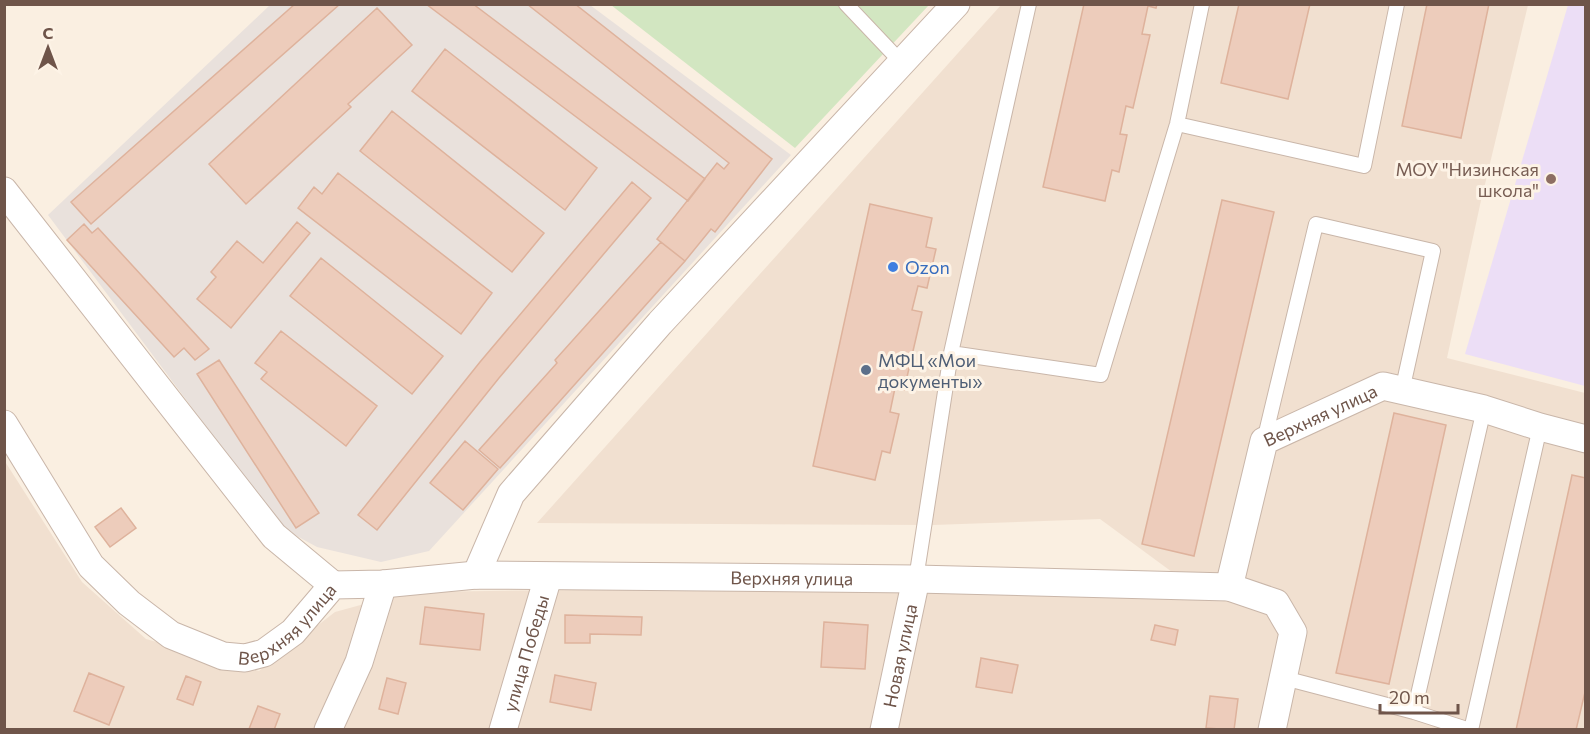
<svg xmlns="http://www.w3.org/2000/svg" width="1590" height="734" font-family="Commissioner,sans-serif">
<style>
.residential{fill:#f1e0d0}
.industrial{fill:#e9e1dc}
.education{fill:#ecdef6}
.green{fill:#d2e6c1}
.building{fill:#edccbb;stroke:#deb29c;stroke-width:1.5}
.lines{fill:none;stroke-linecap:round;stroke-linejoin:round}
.lane-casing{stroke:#c9b6a9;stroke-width:16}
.street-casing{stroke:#c9b6a9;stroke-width:29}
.lane{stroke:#fff;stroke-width:14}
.street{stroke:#fff;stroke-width:27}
.education-dot{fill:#8d6e63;stroke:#fdf3e6;stroke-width:2}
.shop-dot{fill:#3f7fe0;stroke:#fdf3e6;stroke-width:2}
.service-dot{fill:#5c6f8a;stroke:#fdf3e6;stroke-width:2}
.labels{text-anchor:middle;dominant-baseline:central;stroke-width:6;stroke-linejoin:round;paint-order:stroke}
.education-label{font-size:18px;fill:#785e54;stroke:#fdf3e6;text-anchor:end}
.shop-label{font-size:18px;fill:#366cbe;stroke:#fdf3e6;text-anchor:start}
.service-label{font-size:18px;fill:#4e5e75;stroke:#fdf3e6;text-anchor:start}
.street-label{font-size:18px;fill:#6f554a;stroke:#fdf3e6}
</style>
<rect width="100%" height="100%" fill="#faefe1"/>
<path class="residential" d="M1001,5H1528L1480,205L1447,358L1585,393V729H5L4,460L82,582L146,639L259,671L335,612L408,592L1187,583L1100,519L933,525L537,523Z"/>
<path class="industrial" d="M270,5H590L791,155L429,551L381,562L317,547L282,528L48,215Z"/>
<path class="education" d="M1568,5H1586L1585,386L1465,354Z"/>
<path class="green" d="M611,5H929L795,148Z"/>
<path class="building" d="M295,4H340L91,224L71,202Z
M426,4H473L705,179L688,201Z
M527,4H575L772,159L715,232L711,229L685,261L657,239L717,163L724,169L729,163Z
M1084,4H1157L1156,8L1148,6L1142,34L1150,35L1133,108L1126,106L1120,134L1127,135L1119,172L1112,170L1105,201L1043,187Z
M1239,4H1310L1288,99L1221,83Z
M1427,4H1489L1461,138L1402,126Z
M377,8L412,45L348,104L351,107L246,204L209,164Z
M445,49L597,168L565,210L412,91Z
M392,111L544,233L512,272L360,151Z
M338,173L492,293L461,334L298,208L314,187L322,194Z
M632,182L651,198L499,378L377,530L358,515L480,362Z
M1222,200L1274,212L1194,556L1142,544Z
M870,204L932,218L926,247L936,249L927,288L918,286L912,310L922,312L904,390L895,388L890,412L899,414L890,453L882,451L875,480L813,466Z
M297,222L310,233L231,328L197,299L216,277L211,272L237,241L263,263Z
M84,224L92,233L98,228L209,349L195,360L184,348L174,357L67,240Z
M661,242L685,261L500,468L479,450L557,363L555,360Z
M321,258L443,356L412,394L290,296Z
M281,331L377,406L346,446L261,379L267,372L255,363Z
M219,360L319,513L296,528L197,374Z
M1394,413L1446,425L1389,684L1336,673Z
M465,441L498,469L463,510L430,483Z
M1572,475L1586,478V688L1576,730H1516Z
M121,508L136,528L110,547L95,527Z
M425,607L484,614L480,650L420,644Z
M565,615L642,617L641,635L590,634V643H565Z
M824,622L868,625L865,669L821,667Z
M1155,625L1178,630L1175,645L1151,640Z
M981,658L1018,665L1012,693L976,687Z
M89,673L124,687L109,725L74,711Z
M555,675L596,683L591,710L550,702Z
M186,676L201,682L193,705L177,699Z
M387,678L406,683L398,714L379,709Z
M1210,696L1238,699L1234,730L1206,728Z
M258,706L280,714L274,730L249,729Z"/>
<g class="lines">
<defs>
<path id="lane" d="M846,4L901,62
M1177,124L1364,166L1397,4
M951,353L1101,375L1177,124L1202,4
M1264,441L1316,224L1433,251L1402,391
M916,579L951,353L1029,4
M1284,678L1414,712
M1470,730L1414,712L1484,409
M1471,730L1540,427"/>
<g id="street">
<path d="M4,191L274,536L333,585"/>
<path id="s1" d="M4,424L91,566L129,603L171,635L223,656L245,658L264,653L293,632L333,585L383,584L476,575L916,579L1229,587L1276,603L1293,632L1272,730"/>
<path d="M476,575L511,494L660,323L956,4"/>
<path id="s2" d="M1229,587L1264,441L1383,386L1484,409L1540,427L1586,439"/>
<path d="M328,730L359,662L383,584"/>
<path id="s3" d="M503,730L548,577"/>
<path id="s4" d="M884,730L916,579"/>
</g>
</defs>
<use href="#lane" class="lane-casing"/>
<use href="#street" class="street-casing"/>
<use href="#lane" class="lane"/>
<use href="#street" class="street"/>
</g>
<circle class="education-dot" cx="1551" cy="179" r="6"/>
<circle class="shop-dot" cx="893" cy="267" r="6"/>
<circle class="service-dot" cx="866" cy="370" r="6"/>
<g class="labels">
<g class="education-label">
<text x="1539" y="169">МОУ "Низинская<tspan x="1539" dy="21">школа"</tspan></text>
</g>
<g class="shop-label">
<text x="905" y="267">Ozon</text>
</g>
<g class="service-label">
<text x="878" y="360">МФЦ «Мои<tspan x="878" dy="21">документы»</tspan></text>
</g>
<g class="street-label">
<text stroke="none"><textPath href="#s2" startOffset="212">Верхняя улица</textPath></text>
<text stroke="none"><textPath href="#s1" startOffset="927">Верхняя улица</textPath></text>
<text stroke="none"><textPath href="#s1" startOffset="405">Верхняя улица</textPath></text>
<text stroke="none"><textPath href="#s3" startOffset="80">улица Победы</textPath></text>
<text stroke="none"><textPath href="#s4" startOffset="76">Новая улица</textPath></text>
</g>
</g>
<rect width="1590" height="734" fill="none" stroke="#6f554a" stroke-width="12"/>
<g transform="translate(48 48)" stroke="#fdf3e6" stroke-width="4.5" paint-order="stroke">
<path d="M0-4.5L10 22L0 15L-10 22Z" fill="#6f554a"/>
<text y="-9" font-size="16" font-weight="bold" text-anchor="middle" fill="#6f554a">С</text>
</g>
<path d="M1380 704v9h78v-9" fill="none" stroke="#6f554a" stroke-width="3"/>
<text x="1389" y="704" font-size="18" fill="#6f554a" stroke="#fdf3e6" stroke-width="4.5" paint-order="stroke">20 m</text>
</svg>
